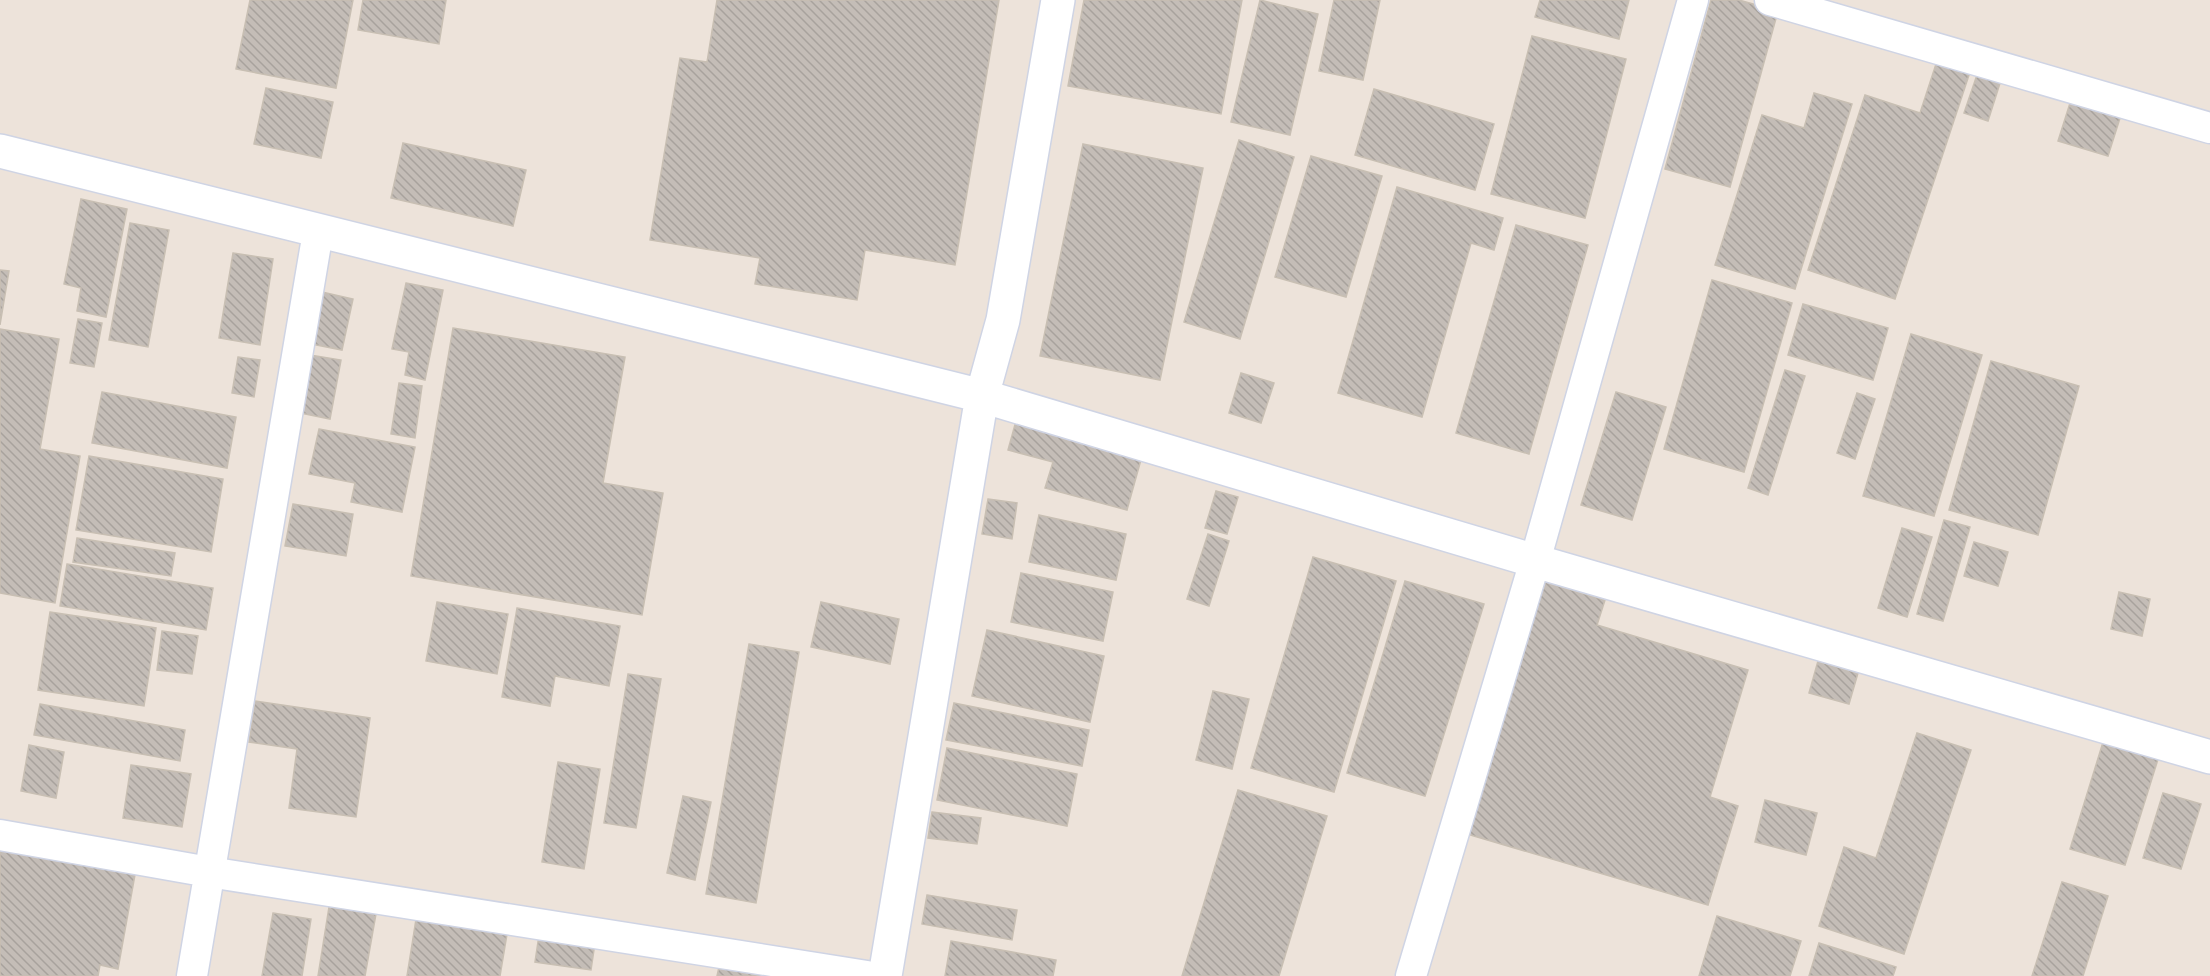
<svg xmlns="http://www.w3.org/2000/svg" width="2210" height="976" font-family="Jost,sans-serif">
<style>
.building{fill:url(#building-back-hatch);stroke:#c8bfb3;stroke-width:1.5}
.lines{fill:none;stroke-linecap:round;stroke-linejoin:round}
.minor-casing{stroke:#cfd4e4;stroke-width:33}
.tertiary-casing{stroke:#cfd4e4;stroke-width:36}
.minor{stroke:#fff;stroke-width:30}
.tertiary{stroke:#fff;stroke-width:33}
</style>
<defs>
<pattern id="building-back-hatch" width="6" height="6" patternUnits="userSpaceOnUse" patternTransform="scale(1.5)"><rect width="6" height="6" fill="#c4bdb7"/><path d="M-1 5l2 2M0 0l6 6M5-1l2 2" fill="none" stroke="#a8a29d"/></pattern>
</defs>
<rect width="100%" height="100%" fill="#ede3da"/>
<path class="building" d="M250,0H353L336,88L236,69Z
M363,0H446L439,44L358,30Z
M717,0H999L955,265L865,250L857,300L755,284L760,258L650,240L680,58L707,62Z
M1084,0H1242L1221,114L1068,86Z
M1260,0L1318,14L1290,135L1231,122Z
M1334,0H1380L1363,80L1319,71Z
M1540,0H1629L1619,39L1535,17Z
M1711,0H1739L1778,11L1730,187L1665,169Z
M1532,36L1626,59L1585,218L1491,194Z
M1938,58L1971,69L1895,299L1808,270L1865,95L1920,113Z
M1979,69L2002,77L1988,121L1964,113Z
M266,88L333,102L321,158L254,144Z
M1374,89L1494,124L1475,190L1355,155Z
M1814,93L1852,104L1795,289L1715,265L1762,115L1804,128Z
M2071,100L2121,115L2108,156L2058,141Z
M1239,140L1294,157L1240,339L1184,322Z
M403,143L526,170L513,226L391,198Z
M1083,144L1203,168L1160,380L1040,356Z
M1311,156L1382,176L1346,297L1275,277Z
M1397,187L1503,218L1494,250L1471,243L1422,417L1338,393Z
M81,199L127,209L106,317L77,311L81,288L64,284Z
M130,223L169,230L148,347L109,340Z
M1516,225L1588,245L1529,454L1456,433Z
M233,253L273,259L260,345L219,338Z
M0,270L9,271L0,325Z
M1712,280L1792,303L1744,472L1664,449Z
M406,283L443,290L425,380L405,375L409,352L392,349Z
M322,292L353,299L342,350L311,344Z
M1803,304L1888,328L1873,380L1788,355Z
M78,319L102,323L94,367L70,363Z
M453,328L625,357L603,483L663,493L642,615L411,576Z
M0,329L59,339L40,449L80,456L55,603L0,593Z
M1911,334L1982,355L1934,516L1863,496Z
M310,355L341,360L330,419L300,413Z
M238,357L260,360L254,397L232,393Z
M1991,361L2079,386L2038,535L1949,510Z
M1785,370L1805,376L1768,495L1748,488Z
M1241,373L1274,383L1261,423L1229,413Z
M399,383L422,386L415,438L391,434Z
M102,392L236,417L227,468L92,443Z
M1616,392L1666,407L1632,520L1581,505Z
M1857,393L1875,399L1855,459L1837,453Z
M1016,421L1142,456L1127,510L1045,488L1053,462L1008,450Z
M319,429L415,447L402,512L351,502L355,483L309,474Z
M89,456L223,479L211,552L76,530Z
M1216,491L1238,497L1227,534L1205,528Z
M988,499L1017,503L1012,539L982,534Z
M293,504L353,514L346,556L285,546Z
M1039,515L1126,534L1116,580L1029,562Z
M1944,520L1970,527L1943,621L1917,614Z
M1902,528L1932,537L1907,617L1878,608Z
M1208,534L1229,541L1209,606L1187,599Z
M77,538L175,553L171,576L73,562Z
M1974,542L2008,552L1998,586L1964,576Z
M1313,557L1396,581L1334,792L1251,768Z
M67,564L213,588L206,630L60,606Z
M1021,573L1113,592L1103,641L1011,622Z
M1405,581L1484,604L1425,796L1347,773Z
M1542,581L1605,600L1597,625L1748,670L1710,797L1738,806L1708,905L1467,834Z
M2119,592L2150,599L2142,636L2111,629Z
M437,602L508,614L497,674L426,661Z
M821,602L899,619L890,664L811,647Z
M517,608L620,626L609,686L555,676L550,706L502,697Z
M50,612L156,628L144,706L38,690Z
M987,630L1104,656L1090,722L972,696Z
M162,631L198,636L192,674L157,670Z
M749,644L799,652L756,903L706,894Z
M1818,661L1858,673L1849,704L1809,693Z
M628,674L661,679L636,828L604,823Z
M1213,691L1249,699L1232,769L1196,760Z
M255,701L370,718L356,817L289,808L297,749L249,742Z
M954,703L1089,730L1082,766L946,740Z
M40,704L185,730L180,761L34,735Z
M1917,733L1971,750L1904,954L1819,926L1844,847L1876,858Z
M2104,739L2159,756L2125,865L2070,849Z
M29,745L64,752L56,798L21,791Z
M947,748L1077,774L1067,826L937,800Z
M558,762L600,769L584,869L542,862Z
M131,765L191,774L182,827L123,818Z
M1238,790L1327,816L1279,976H1182Z
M2163,793L2201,804L2181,869L2143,858Z
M683,796L711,802L695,880L667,873Z
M1765,800L1817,813L1806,855L1755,842Z
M932,812L981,818L977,844L928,838Z
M0,845L136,869L118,969L100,965L98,976H0Z
M2062,882L2108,896L2083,976H2032Z
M927,895L1017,910L1012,940L922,924Z
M329,907L376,914L365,976H318Z
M273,913L311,919L302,976H262Z
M417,913L508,928L500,976H407Z
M1717,916L1801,941L1790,976H1699Z
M539,935L595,943L591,970L535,962Z
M951,941L1056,960L1053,976H945Z
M1819,943L1896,967L1893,976H1809Z
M719,967L771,976H717Z"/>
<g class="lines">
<defs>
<path id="minor" d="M1770,0L2210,128
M0,835L209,872L867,976
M192,976L318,232
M1411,976L1535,561L1693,0"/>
<path id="tertiary" d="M0,151L982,396L1535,561L2210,757
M885,976L982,396L1003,320L1058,0"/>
</defs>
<use href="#minor" class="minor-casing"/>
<use href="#tertiary" class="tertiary-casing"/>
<use href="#minor" class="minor"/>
<use href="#tertiary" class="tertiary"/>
</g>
</svg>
